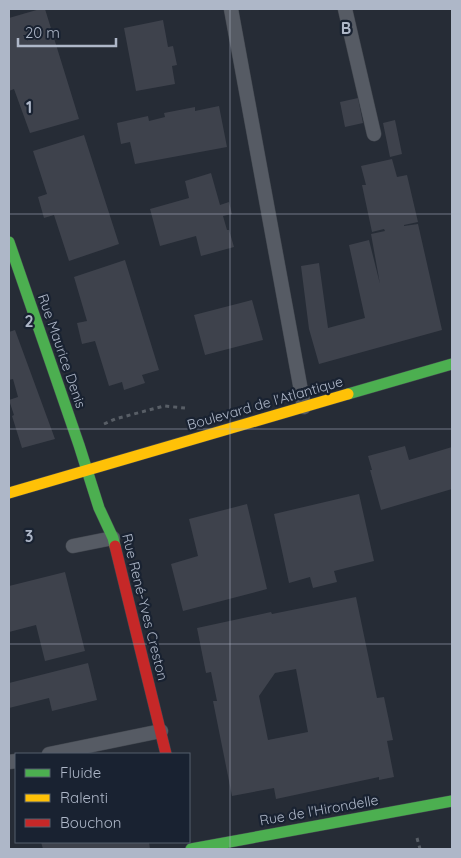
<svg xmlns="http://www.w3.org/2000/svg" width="461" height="858" font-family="Quicksand,sans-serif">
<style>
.building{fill:#3e424c;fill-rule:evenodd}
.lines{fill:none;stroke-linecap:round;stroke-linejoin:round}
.lane-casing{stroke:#42474f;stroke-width:15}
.fast-casing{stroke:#42474f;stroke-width:12}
.slow-casing{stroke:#42474f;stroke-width:12}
.jam-casing{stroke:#42474f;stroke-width:12}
.path{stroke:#585e66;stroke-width:3;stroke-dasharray:4 4;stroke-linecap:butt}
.lane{stroke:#565b64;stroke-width:14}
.fast{stroke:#4caf50;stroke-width:11}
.slow{stroke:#ffc107;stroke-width:11}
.jam{stroke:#c62828;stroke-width:11}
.grid{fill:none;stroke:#aeb7c8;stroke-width:1;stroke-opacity:0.55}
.labels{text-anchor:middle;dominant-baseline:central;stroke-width:4.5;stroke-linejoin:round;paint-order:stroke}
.street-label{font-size:14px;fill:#aeb7c8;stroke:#192231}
.grid-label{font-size:16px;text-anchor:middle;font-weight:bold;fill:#aeb7c8;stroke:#192231;stroke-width:4.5;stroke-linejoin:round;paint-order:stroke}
</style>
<rect width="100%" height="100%" fill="#262c36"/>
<path class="building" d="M40,9H45L79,119L30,133L14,89L9,91V18Z
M163,20L168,47L173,46L177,65L172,66L175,84L136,91L124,28Z
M358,98L363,123L345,127L340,102Z
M219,106L227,147L135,164L130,142L121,144L117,123L148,116L149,121L165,117L164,113L195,107V111Z
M395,120L402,154L390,157L383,123Z
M84,135L119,244L69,261L54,215L44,218L38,197L47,194L33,151Z
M392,159L397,177L407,175L418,222L404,225V226L418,224L442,330L319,364L309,329L301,266L319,263L328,328L365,318L349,245L369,240L380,284L371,234L385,231L384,229L372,232L362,185H366L361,166Z
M211,173L220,205L229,202L232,214L223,216L227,230H229L234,247L201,256L196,236L160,246L150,209L189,198L185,181Z
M125,260L159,370L142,375L145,383L124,390L122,382L109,386L95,341L82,344L77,323L87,321L74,277Z
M252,300L263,340L205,355L194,315Z
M15,330L55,439L22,448L12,416L14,415L9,400L18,397L13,379L9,380V332Z
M405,446L409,460L452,447V489L381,510L370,470H372L368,456Z
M359,494L374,561L334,571L337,582L313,588L310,577L289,583L274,514Z
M247,504L267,589L183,611L171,564L198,556L189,519Z
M65,572L85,651L45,661L36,625L9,632V586Z
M356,597L377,698L384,697L393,740L387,741L394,777L379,780V777L276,799L274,788L232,796L213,701H217L211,672L206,673L197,628L271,612L272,614ZM296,669L308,732L268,740L259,696L275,673Z
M88,663L97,700L52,711L49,698L9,708V683Z
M41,842H149L150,849H43Z"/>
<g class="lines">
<defs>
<path id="lane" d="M231,9L304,407
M345,9L374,134
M73,546L113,538
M49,754L161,731
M9,762L16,761"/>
<path id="fast" d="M9,242L79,445L99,508L113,538L115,546
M348,394L452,364
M191,849L452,801"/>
<path id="slow" d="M9,493L348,394"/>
<path id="jam" d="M115,546L166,754"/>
</defs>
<use href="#lane" class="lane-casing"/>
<use href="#fast" class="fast-casing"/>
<use href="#slow" class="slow-casing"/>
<use href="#jam" class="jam-casing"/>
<path class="path" d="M104,424L115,419L164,406L185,408
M417,838L420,849"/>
<use href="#lane" class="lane"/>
<use href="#fast" class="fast"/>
<use href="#slow" class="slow"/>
<use href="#jam" class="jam"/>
</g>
<path class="grid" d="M230,9V849M9,214H452M9,429H452M9,644H452"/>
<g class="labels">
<g class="street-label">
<text transform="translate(62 351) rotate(71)">Rue Maurice Denis</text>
<text transform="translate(265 403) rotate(-16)">Boulevard de l'Atlantique</text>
<text transform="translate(145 607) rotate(76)">Rue René-Yves Creston</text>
<text transform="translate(319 810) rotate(-10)">Rue de l'Hirondelle</text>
</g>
</g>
<g class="grid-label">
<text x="346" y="34">B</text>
<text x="29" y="113">1</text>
<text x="29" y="327">2</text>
<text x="29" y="542">3</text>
</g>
<rect width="461" height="858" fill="none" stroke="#aeb7c8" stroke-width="20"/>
<rect x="15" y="753" width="175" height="90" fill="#192231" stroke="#555e6d"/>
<rect x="25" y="769" width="25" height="8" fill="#4caf50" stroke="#555e6d"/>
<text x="60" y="778" font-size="15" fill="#aeb7c8">Fluide</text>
<rect x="25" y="794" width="25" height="8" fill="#ffc107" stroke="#555e6d"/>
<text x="60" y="803" font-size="15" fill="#aeb7c8">Ralenti</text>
<rect x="25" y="819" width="25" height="8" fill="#c62828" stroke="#555e6d"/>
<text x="60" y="828" font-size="15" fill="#aeb7c8">Bouchon</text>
<path d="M18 38v8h98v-8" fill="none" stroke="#aeb7c8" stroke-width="2.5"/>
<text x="25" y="38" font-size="15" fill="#aeb7c8" stroke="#192231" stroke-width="4" paint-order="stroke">20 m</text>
</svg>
